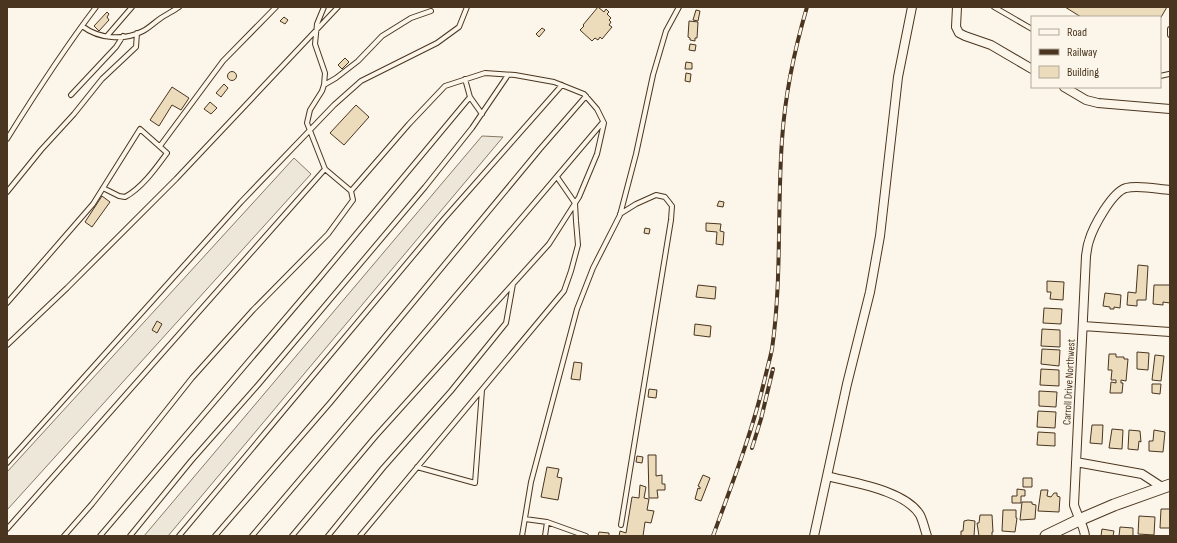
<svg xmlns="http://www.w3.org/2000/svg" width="1177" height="543" font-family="'Sofia Sans Condensed',sans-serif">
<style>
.parking{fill:#ede7d9;stroke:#887966}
.building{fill:#ecdcbc;stroke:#4a3520}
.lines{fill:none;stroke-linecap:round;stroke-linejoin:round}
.lane-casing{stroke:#4a3520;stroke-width:6}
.street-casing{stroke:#4a3520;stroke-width:10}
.secondary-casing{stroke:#4a3520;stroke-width:13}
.lane{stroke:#fbf6e9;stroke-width:4}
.street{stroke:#fbf6e9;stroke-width:8}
.secondary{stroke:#fbf6e9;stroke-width:11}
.rail-casing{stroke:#4a3520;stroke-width:4}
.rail{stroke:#fbf6e9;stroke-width:2.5;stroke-dasharray:8;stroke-linecap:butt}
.labels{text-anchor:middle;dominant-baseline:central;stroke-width:3;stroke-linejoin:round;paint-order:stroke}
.street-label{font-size:11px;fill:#4a3520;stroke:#fbf6e9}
</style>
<rect width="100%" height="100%" fill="#fbf6e9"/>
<path class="parking" d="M482,136L503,137L168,536H144Z
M294,158L311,174L7,510V472Z"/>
<path class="building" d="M598,7L604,12L606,9L609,12L607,14L611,18L609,20L611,22L609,25L612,27L602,39L600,37L598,40L595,38L592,41L580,30L584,26L583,25Z
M1065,7H1167L1160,19V17H1081Z
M696,10L700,11L698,21L693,20Z
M107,12L109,14L107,17L109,20L99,31L94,26Z
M284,17L288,20L285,24L280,21Z
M689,21L698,22L697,38H695V41L690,40V38L688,37Z
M542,28L545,30L539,37L536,34Z
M690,44L696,45L695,51L689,50Z
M345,58L349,62L342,69L338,65Z
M686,62L692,63V69H685Z
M227.5 76a4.5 4.5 0 1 1 9 0a4.5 4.5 0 1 1-9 0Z
M686,73L691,74L690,82L685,81Z
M224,84L228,88L221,97L216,93Z
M172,87L189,98L181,110L172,105L159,126L150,120Z
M210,102L217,108L211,114L204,109Z
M356,105L369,117L344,145L330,133Z
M102,196L110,202L92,227L85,222Z
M719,201L724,202L723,207L717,206Z
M706,223L721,224L720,231L724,232L723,245L716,244L717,232L706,231Z
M645,228L650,229L649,234L644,233Z
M1138,265L1148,266L1146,300H1137V306L1127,305L1128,292L1136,293Z
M1047,281L1064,282L1063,300L1050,299L1051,292H1047Z
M698,285L716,287L715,299L696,297Z
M1154,285H1170V303L1163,302V305L1153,304Z
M1105,293L1121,295L1120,308L1114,307V309H1110V307L1103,306Z
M1044,308L1062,309L1061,324L1043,323Z
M157,321L162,324L157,333L152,330Z
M695,324L711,326L710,337L694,335Z
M1042,329L1060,330V347L1041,346Z
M1042,349L1060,350L1059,366L1041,364Z
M1137,352L1149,353L1148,370L1137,369Z
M1109,354H1116V357H1124V359H1128L1126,381L1121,380V383H1123L1122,393H1110L1111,382L1116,383V380H1111L1112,370H1108Z
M1155,355L1164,356L1161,381L1152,380Z
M574,362L582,363L580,380L571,379Z
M1041,369L1059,370V386L1040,385Z
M1152,384H1161L1160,394L1152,393Z
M649,389L657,390L656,398L648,397Z
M1039,391L1057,392L1056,407L1039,406Z
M1038,411L1056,412L1055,428L1037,427Z
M1092,425H1103L1102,444L1090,443Z
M1112,429L1123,430L1122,449L1109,448Z
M1129,430L1140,431L1141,442L1139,441L1138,450L1128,449Z
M1154,430L1165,432L1163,452L1149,451V441H1153Z
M1038,432L1055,433V446L1037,445Z
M648,455H656V476L662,475V484H665V490H657L658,498H649Z
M637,456L643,457L642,463L636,462Z
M547,467L559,469L557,477L562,478L558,500L541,497Z
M703,475L710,478L701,501L695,499L698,488L700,489V487L698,486Z
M1023,478H1032V487H1023Z
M640,485L646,487L644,498L649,499L647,510L654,511L651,523L645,522L643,536H619L620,531L626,533L632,497L639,498Z
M1017,489L1025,490V496H1021V503H1012V496H1017Z
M1041,490H1048L1047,496L1051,497L1054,493H1057V496L1060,497L1059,512L1038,511Z
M1022,502H1032V504L1036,505L1035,519L1020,520Z
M1161,509H1170V528H1160Z
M1003,510H1016V518H1017L1015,532L1002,531Z
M980,515H992L993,532H992V536H979L977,523H979Z
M1139,516L1155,517L1154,535L1138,534Z
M968,520L975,521L974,536H961V531H963L964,521Z
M1120,527L1133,528V536H1119Z
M1102,529L1114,531L1113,536H1101Z
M599,532L609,533V536H598Z"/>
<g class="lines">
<defs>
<path id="lane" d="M994,7L1032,29
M82,26C99,39 124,41 143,31C149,28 155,22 161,18C167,14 173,11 179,7
M1170,29V35
M107,36L132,7
M1160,76L1169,74
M324,85L336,78L358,61L382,36L411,18L431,11
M71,95L116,47L123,36
M470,97L482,114
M7,139C35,94 64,49 96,7
M160,146L223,61L276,7
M7,192L41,150L74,114L102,79L136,47L137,33
M620,214L636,204L656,195L665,197L672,206L671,220L621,525
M7,303L93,204L103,188L119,196L125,197C142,188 156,168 167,153L140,129L103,188
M7,345L67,288L176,179L338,7
M7,463L241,202L334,105L361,81L437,43L459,27L467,7
M417,467L475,483L482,390
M525,519L547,522L545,536
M547,522L586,536
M7,529L325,169
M64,536L92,504L192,378L253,310L328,234L353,200L351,191
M100,536L317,281L470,97L465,79
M130,536L191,461L258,385L425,187L472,128L508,75
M179,536L443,220L562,85
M215,536L330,403L540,149L586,96
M252,536L603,122
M292,536L375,437L549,244L579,197L597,154L604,123L597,109L584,94L554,82L515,75L485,73L445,86L409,124L351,191L325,169L307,123L310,110L322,91L324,85L325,73L315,44L317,24L324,7
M328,536L383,468L451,391L506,323L513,284
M360,536L564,291L571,271L578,245L576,221L575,203L557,177
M522,536L531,482L577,309L593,268L620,215L636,154L653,75L666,31L679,7"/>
<path id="street" d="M957,7L956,27L959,33L965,36L991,45L1032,69
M1064,87L1086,100L1098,103L1170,109
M1083,326L1170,332
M1076,462L1142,474L1162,487
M827,476C853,483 905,490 920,515C923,521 925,530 927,536
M814,536L847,384L870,292L880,236L898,77L912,7
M1085,536C1084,526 1077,515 1074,505L1086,256C1087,251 1087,246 1089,241C1093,227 1112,192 1126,188C1139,185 1157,189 1170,190"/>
<path id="secondary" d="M1046,536L1079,520L1114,505L1170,485"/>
</defs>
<use href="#lane" class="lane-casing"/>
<use href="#street" class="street-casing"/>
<use href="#secondary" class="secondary-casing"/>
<use href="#lane" class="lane"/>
<use href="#street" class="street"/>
<use href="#secondary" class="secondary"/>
<defs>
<path id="rail" d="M752,448L761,419L773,369
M713,536C732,484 752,433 765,378C767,369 770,359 772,349C782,280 777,210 782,140C785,95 794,51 807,7"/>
</defs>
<use href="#rail" class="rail-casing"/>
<use href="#rail" class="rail"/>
</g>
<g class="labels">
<g class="street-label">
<text transform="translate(1069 382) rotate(-87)">Carroll Drive Northwest</text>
</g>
</g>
<rect width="1177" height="543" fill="none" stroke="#4a3520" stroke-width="16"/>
<rect x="1031" y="16" width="130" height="72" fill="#fbf6e9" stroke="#b4a999"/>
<rect x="1039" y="29" width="20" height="6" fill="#fbf6e9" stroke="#b4a999"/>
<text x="1067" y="36" font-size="12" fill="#4a3520">Road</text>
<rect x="1039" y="49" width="20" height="6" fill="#4a3520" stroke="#b4a999"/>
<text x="1067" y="56" font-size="12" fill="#4a3520">Railway</text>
<rect x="1039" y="66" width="20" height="12" fill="#ecdcbc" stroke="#b4a999"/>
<text x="1067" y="76" font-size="12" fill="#4a3520">Building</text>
</svg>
